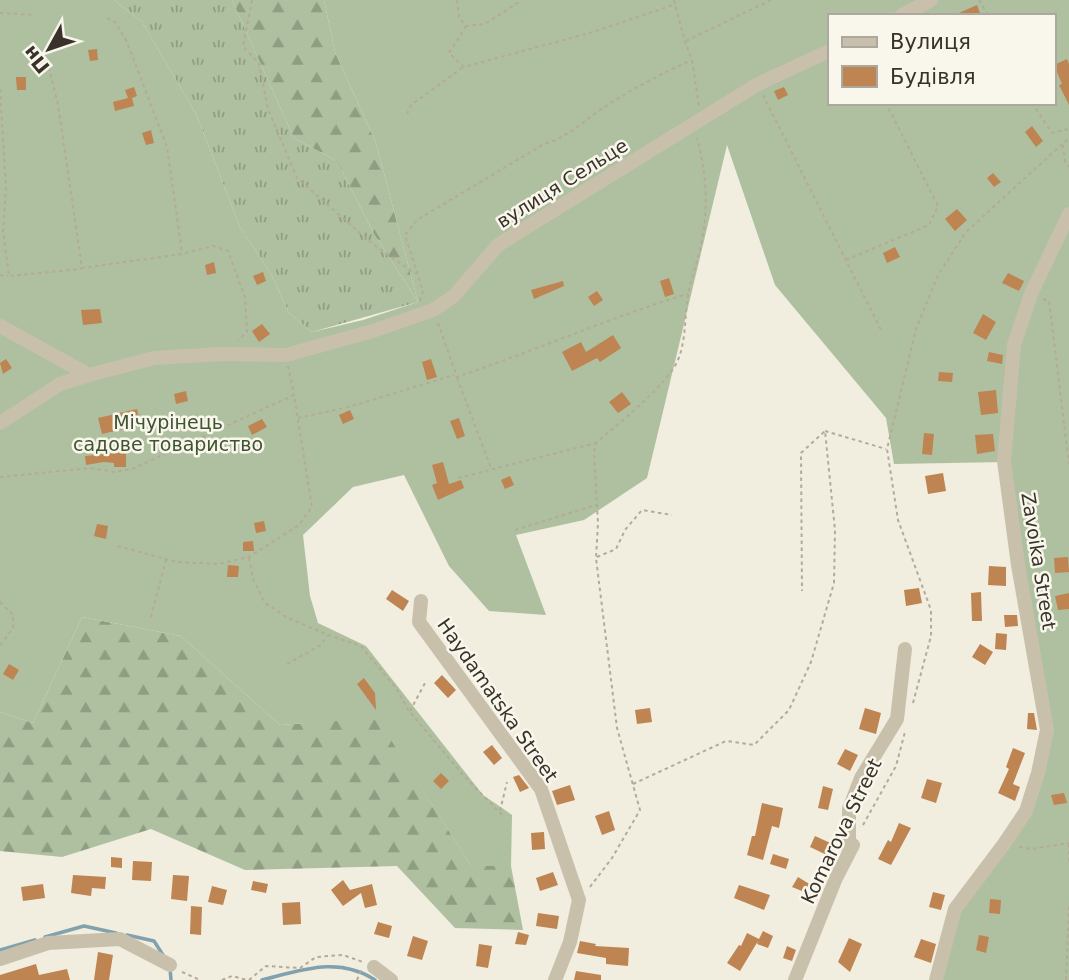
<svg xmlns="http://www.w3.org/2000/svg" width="1069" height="980" font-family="'DejaVu Sans',sans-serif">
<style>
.grass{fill:url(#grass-tufts)}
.forest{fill:url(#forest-firs)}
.garden{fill:#aec0a0;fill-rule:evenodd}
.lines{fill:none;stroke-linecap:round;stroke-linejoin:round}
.stream{stroke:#80a1ad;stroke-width:3.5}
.building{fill:#be8451}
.path{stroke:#b5aa96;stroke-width:2;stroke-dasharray:3.5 3.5;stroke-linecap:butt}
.street{stroke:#c9c0ac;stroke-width:14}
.labels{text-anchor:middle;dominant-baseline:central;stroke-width:5;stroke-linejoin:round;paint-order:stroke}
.street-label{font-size:19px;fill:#38322a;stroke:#f9f6ec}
.park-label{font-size:19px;fill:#3e5430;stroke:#f9f6ec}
</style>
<defs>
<pattern id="grass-tufts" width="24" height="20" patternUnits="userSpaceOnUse" patternTransform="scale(1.75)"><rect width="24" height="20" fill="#aec0a0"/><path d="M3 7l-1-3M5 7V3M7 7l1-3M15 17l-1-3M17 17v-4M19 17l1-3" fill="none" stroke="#8f9d83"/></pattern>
<pattern id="forest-firs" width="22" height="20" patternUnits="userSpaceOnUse" patternTransform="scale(1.75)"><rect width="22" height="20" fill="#aec0a0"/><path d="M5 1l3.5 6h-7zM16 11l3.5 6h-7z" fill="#8f9d83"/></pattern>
</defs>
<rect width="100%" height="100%" fill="#f1eddf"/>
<path class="grass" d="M114,0H232L294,138L337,161L374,234L418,302L312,332L289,313L271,274L240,227L196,114L142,22Z"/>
<path class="forest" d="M232,0H324L335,52L376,143L418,302L374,234L337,161L294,138Z
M82,617L181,636L280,725L377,717L471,866H511L523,930L455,928L397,866L245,870L151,829L62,857L0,851V712L33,723Z"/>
<path class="garden" d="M0,0H114L142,22L196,114L240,227L271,274L289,313L312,332L363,320L418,302L376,143L335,52L324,0H1069V980H936L955,909L1026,811L1047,730L1004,462L894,464L886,418L775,285L727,145L647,478L584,520L516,535L546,615L489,611L449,566L404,475L353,487L303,535L310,596L318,623L366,646L483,795L512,815L511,866H471L377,718L280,725L181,636L82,617L33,723L0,712ZM829,16H1053V103H829Z"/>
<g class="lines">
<path class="stream" d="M127,935L154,941L163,955
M45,937L84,926L116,933
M0,950L35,940
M170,968L171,980
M262,980C302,970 339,956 375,980"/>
</g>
<path class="building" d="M977,5L981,16H952Z
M97,49L98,60L90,61L88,50Z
M1067,59L1069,64V105L1059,85L1062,84L1054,65Z
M16,77H26V90H17Z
M134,87L137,96L132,98L134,106L115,111L113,102L128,98L125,90Z
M784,87L788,95L778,100L774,91Z
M1032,126L1043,141L1036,147L1025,132Z
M151,130L154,143L146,145L142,133Z
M993,173L1001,182L994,187L987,178Z
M957,209L967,220L955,231L945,219Z
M895,247L900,257L887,263L883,253Z
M214,262L216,273L207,275L205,265Z
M263,272L266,281L257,285L253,276Z
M1008,273L1024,281L1019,291L1002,283Z
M669,278L674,294L665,297L660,281Z
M563,281L564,286L534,299L531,290Z
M597,291L603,300L594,306L588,297Z
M100,309L102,323L83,325L81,310Z
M983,314L996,322L986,340L973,333Z
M262,324L270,334L259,342L252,331Z
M613,335L621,348L600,362L597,358L572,371L562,352L581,342L586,352Z
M989,352L1003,355L1002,364L987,361Z
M6,359L12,368L3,374L0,363Z
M431,359L437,377L427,380L422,362Z
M939,372L953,373L952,382L938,381Z
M996,390L998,413L981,415L978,392Z
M186,391L188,401L176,404L174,394Z
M622,392L631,404L618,413L609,402Z
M137,409L141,425L102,434L98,418Z
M350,410L354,419L343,424L339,415Z
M459,418L465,436L457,439L450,421Z
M262,419L267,427L252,435L248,426Z
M924,433L934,434L932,455L922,454Z
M993,434L995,451L977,454L975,435Z
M126,452V467H114V463L104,462L86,465L85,456Z
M443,462L449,484L461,480L464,488L438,500L432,485L437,483L432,465Z
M943,473L946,491L928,494L925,476Z
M510,476L514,485L505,489L501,480Z
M264,521L266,531L256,533L254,523Z
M97,524L108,526L106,539L94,536Z
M253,541L254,551H243V542Z
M1068,557L1069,572L1055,573L1054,558Z
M228,565L239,566L238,577H227Z
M989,566L1006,567V586L988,585Z
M919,588L922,603L906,606L904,590Z
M392,590L409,601L403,611L386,599Z
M981,592L982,621H972L971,593Z
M1069,593V609L1058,610L1055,596Z
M1004,615H1017L1018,626L1005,627Z
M996,633L1007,634L1006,650L995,649Z
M980,644L993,652L985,665L972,657Z
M9,664L19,670L13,680L3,674Z
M442,675L456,690L448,698L434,683Z
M364,678L375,693L376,710L357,684Z
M650,708L652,722L637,724L635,710Z
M865,708L881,713L876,734L859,729Z
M1028,713H1034L1037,730L1027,729Z
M492,745L502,758L494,765L483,752Z
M1013,748L1025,753L1013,784L1020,787L1015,801L998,793L1009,769L1006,767Z
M845,749L858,755L850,771L837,764Z
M441,773L449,781L441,789L433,781Z
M519,775L529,788L520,792L513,777Z
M927,779L942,783L936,803L921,798Z
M570,785L575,800L557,805L552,791Z
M823,786L833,789L828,810L818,808Z
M1064,793L1067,803L1054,805L1051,795Z
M762,803L783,808L779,828L772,826L763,860L747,855L752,836H755Z
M609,811L615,830L602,835L595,816Z
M899,823L911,828L891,865L878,859L888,840L891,842Z
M544,832L545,849L532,850L531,833Z
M815,836L837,846L831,857L810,847Z
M773,854L789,859L786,869L770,864Z
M111,857L122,858V868L111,867Z
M133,861L152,862L151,881L132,880Z
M553,872L558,885L540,891L536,878Z
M73,875L106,877L105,889L92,888L91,896L71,893Z
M173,875L189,876L187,901L171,899Z
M798,877L811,885L807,893L792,887Z
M343,880L350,890L372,884L377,905L365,908L361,893L343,906L331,890Z
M253,881L268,884L266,893L251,890Z
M43,884L45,898L23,901L21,887Z
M739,885L770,895L764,910L734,898Z
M212,886L227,890L223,905L208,902Z
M933,892L945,895L941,910L929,907Z
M990,899L1001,900L1000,914L989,913Z
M300,902L301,924L283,925L282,903Z
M191,906L202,907L201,935L190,934Z
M538,913L559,916L557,929L536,926Z
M378,922L392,926L389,938L374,934Z
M763,931L773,936L768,948L757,944L758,941L740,971L727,963L739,945L741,946L747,933L759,939Z
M518,932L529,935L526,945L515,944Z
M979,935L989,937L986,953L976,950Z
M413,936L428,941L422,960L407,956Z
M849,938L862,944L850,972L838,962Z
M921,939L936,944L931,963L914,957Z
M580,941L596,944L595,946L629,948L628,966L606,964V958L577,953Z
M479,944L492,946L488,968L476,966Z
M787,946L796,950L792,961L783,958Z
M98,952L113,955L109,980H94Z
M36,964L39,975L67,969L70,980H0V975Z
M576,971L601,975V980H574Z"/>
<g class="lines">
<path class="path" d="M252,0L243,46L259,64L268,109L297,178L370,242L416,274
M457,0L459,17L466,26L485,24L522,0
M674,0L685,42L692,60L699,106
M979,0L989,16
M0,13L35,15
M107,18L115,22L127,42L167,147L182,253
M466,26L449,53L464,67L593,32L676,4
M686,41L771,0
M49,67L58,105L82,268L182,254L213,246L228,251L245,297L247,332L238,340
M0,89L6,188L3,231L9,276L81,269
M763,95L881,330
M1032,103L1052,133L1069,129
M407,114L411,105L463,67
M1063,145L1065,162L1069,167
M846,260L929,225L938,206L886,103
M0,275L8,276
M1043,299L1049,301L1069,464
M420,301L423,291L405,235L417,220L544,144C567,138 581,123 600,110C630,90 660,74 692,60
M438,323L457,377C534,351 609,318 687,294
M288,366L294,395
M457,378L491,468
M298,418L352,406L454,375
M825,431L886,449
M0,477L90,468L115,472L132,469L294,395L312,507L299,525L249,557L218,564L177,562L117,546
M458,478L596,443
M515,530L596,505
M597,557L616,549L625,530L642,510L672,515
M249,558L253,579L265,603L288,618L328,635L361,646L396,688L409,711L464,776L504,817
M0,602L13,615V628L0,646
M151,617L166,560
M287,664L321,645L327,636
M913,703L931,636V610L898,520L887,449L916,329L938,275L966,232L1069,138
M410,711L425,683
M633,784L726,741L754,745L789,710L811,662L834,583L835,530L825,431L801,453L802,591
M500,811L507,782
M863,825L896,766L905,732
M1069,844V863
M1019,847L1031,849L1069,843
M590,887L612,858L640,810L617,728L596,558L598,523L594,452L596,443C622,420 653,397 673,369C687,349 684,318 688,296C690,280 697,265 700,249C709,212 707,175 697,138
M182,972L200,980
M222,980L232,976L247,980
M249,980L266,966L300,968L316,957L343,955L363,962
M357,980L361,970
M1066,980L1069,906"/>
<path class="street" d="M901,16L931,0
M0,326L89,375L154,358L221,354L286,355L373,331L433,310L454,296L498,245L758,84L829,51
M0,423L60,384L89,375
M421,601L419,622L541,789L579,900L570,942L555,980
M849,852V809L861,778L897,719L905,649
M0,959L48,943L120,939L170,965
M374,967L391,980
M795,980L836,878L853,845
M936,980L955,909L1004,844L1026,811L1038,773L1047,730L1018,565L1004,461L1014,345L1031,294L1069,214"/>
</g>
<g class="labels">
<g class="street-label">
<text transform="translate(562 183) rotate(-32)">вулиця Сельце</text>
<text transform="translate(1039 561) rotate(81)">Zavoika Street</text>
<text transform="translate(498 700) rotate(55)">Haydamatska Street</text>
<text transform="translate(841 831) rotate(-64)">Komarova Street</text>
</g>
<g class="park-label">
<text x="168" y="422">Мічурінець<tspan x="168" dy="22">садове товариство</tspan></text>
</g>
</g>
<rect x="828" y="14" width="228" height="91" fill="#f9f6ec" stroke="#aca89e" stroke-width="2"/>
<rect x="842" y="37" width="35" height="10" fill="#c9c0ac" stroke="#aca89e" stroke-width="2"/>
<text x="890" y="49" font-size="21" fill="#38322a">Вулиця</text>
<rect x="842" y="66" width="35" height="21" fill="#be8451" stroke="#aca89e" stroke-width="2"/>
<text x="890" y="84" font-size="21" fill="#38322a">Будівля</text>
<g transform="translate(49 49) rotate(230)" stroke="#f9f6ec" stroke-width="5" paint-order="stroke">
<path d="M0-5L12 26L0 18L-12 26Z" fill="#38322a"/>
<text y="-10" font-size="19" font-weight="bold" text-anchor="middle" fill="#38322a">Пн</text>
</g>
</svg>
